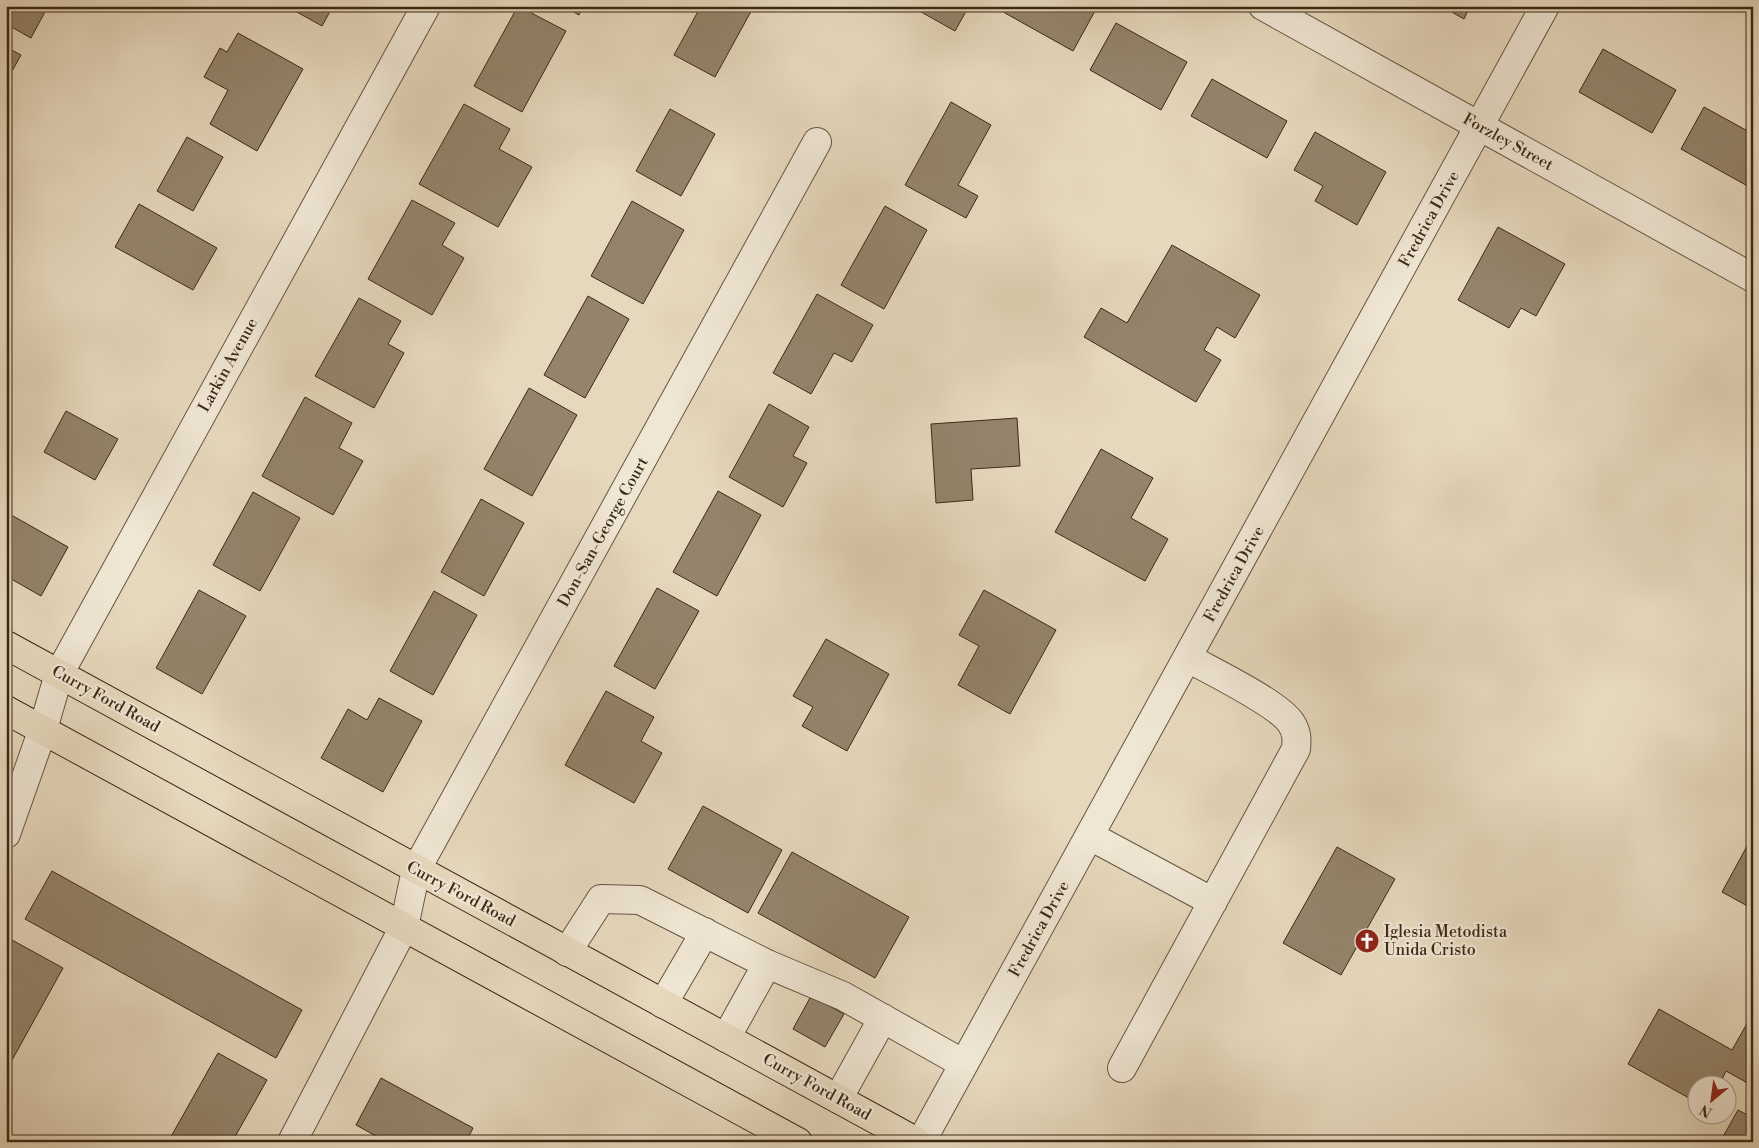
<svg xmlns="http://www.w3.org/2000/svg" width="1759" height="1148" font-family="'Libre Bodoni',serif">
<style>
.building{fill:#94846c;stroke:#3c2815}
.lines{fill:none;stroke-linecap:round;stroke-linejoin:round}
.minor-casing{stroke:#66543f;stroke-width:30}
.major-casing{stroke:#3c2815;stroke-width:30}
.minor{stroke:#efe6d4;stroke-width:28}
.major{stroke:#e6d8bd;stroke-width:28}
.labels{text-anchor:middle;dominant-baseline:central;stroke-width:4.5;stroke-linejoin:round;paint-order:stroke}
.street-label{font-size:16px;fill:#3c2815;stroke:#efe6d4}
.poi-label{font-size:16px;fill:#3c2815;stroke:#efe6d4;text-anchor:start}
</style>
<rect width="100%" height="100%" fill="#e6d8bd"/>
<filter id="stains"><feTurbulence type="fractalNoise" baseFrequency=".004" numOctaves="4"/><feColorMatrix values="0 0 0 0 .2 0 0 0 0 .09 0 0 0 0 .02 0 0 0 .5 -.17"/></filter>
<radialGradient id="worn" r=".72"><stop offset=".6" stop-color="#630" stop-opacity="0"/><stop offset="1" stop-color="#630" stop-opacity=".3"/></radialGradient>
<path class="building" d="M6,6H48L31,38L6,24Z
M286,6H333L322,26Z
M518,6L566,31L522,112L474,86Z
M563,6H583L579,15Z
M701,6H754L715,77L674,55Z
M915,6H969L955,31L914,8Z
M997,6H1086L1095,11L1073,51L996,8Z
M1441,6H1470L1464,19Z
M1116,23L1187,62L1161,110L1090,70Z
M238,33L303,69L257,151L210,124L228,90L204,77L220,48L227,52Z
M6,47L21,55L6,82Z
M1603,49L1676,90L1652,133L1579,92Z
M1212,79L1287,121L1267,158L1191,116Z
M951,102L991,125L958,185L978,196L966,218L905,185Z
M464,104L510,129L499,149L532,167L498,227L419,184Z
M1704,107L1753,134V189L1681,149Z
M670,109L715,134L681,196L636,171Z
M1315,132L1386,172L1357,225L1315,201L1323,186L1294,170Z
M187,137L223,157L193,211L157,191Z
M412,200L455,223L442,245L464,258L432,315L368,279Z
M632,201L684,230L643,304L591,276Z
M139,204L217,248L193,290L115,247Z
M885,206L927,230L884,309L841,285Z
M1498,227L1565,264L1536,316L1521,308L1509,328L1458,300Z
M1172,245L1260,295L1235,338L1217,327L1204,350L1221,360L1196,402L1084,337L1101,308L1127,323Z
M817,294L873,325L852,362L834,353L811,394L773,373Z
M588,296L629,319L585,398L544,375Z
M359,298L401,321L388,344L404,353L374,408L315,376Z
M529,388L577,415L532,496L484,469Z
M305,397L352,423L339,448L363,461L333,515L262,476Z
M769,404L809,427L793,456L807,463L783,507L729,477Z
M66,411L118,439L95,480L44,452Z
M1017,418L1020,466L971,469L973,500L936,503L931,424Z
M1101,449L1153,478L1131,518L1168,539L1145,581L1055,532Z
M718,491L761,515L717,596L673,572Z
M253,492L300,518L260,591L213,565Z
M481,499L524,523L484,596L441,572Z
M6,512L68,547L41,596L6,576Z
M657,588L699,611L655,689L614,666Z
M199,590L246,616L202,694L156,668Z
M984,590L1056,630L1010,714L958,685L979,646L959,635Z
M434,591L477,615L433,695L390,671Z
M826,639L889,674L847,751L802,726L813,707L793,696Z
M606,691L654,717L641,741L662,753L634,803L565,765Z
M379,698L422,721L383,792L321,758L348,709L367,720Z
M703,806L782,850L748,913L668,869Z
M1752,837H1753V909L1722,892Z
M1337,847L1395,879L1341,975L1283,943Z
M792,852L909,917L875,978L758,913Z
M52,871L302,1010L276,1058L25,919Z
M12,940L63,968L6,1071V950Z
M811,996L844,1014L825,1047L793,1029Z
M1659,1009L1732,1050L1753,1013V1086L1726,1071L1719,1086H1696V1102L1628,1064Z
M218,1053L267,1080L232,1142H168Z
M381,1078L473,1128L466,1142H387L356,1125Z
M1738,1110L1753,1118V1142H1720Z"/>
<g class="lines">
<defs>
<path id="minor" d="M1263,6L1753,278
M6,834L43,729L59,674L426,6
M1090,836L1213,902
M567,952L601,899L640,900L767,964
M663,1004L705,932
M726,1038L767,964L843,996L964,1064
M1122,1068L1296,749C1297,739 1297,732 1291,723C1278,703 1211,671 1188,658
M838,1099L883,1018
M292,1142L404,927L416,870L817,142
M921,1142L1545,6"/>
<path id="major" d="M6,645L917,1142
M6,710L798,1142"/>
</defs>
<use href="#minor" class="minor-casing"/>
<use href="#major" class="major-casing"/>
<use href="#minor" class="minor"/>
<use href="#major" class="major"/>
</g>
<defs>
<symbol id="church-disc" viewBox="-11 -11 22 22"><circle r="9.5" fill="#8f2418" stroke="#efe6d4"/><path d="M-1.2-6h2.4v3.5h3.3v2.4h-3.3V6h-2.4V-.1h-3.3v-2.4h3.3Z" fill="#fff"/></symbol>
</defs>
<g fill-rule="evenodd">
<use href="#church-disc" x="1353" y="927" width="28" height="28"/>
</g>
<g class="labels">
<g class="street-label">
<text transform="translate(1508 142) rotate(29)">Forzley Street</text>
<text transform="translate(1429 219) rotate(-61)">Fredrica Drive</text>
<text transform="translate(228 365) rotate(-61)">Larkin Avenue</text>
<text transform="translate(603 532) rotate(-61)">Don-San-George Court</text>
<text transform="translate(1234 574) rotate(-61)">Fredrica Drive</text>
<text transform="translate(106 699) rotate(29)">Curry Ford Road</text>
<text transform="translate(461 894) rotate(28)">Curry Ford Road</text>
<text transform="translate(1039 929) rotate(-61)">Fredrica Drive</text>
<text transform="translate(817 1087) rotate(29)">Curry Ford Road</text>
</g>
<g class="poi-label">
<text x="1384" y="932">Iglesia Metodista<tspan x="1384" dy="18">Unida Cristo</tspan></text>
</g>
</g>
<rect width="1759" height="1148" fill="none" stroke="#e6d8bd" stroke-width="25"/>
<rect x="8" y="8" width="1744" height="1133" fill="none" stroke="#3c2815" stroke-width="2.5"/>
<rect x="12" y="12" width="1734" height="1123" fill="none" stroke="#3c2815"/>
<g transform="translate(1712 1100) rotate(209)"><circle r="24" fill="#efe6d4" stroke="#a79a88"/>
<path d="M0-4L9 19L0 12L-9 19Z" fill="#8f2418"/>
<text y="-8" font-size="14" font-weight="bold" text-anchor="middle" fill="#3c2815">N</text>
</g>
<rect width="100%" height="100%" filter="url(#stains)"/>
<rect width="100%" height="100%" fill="url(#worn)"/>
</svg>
